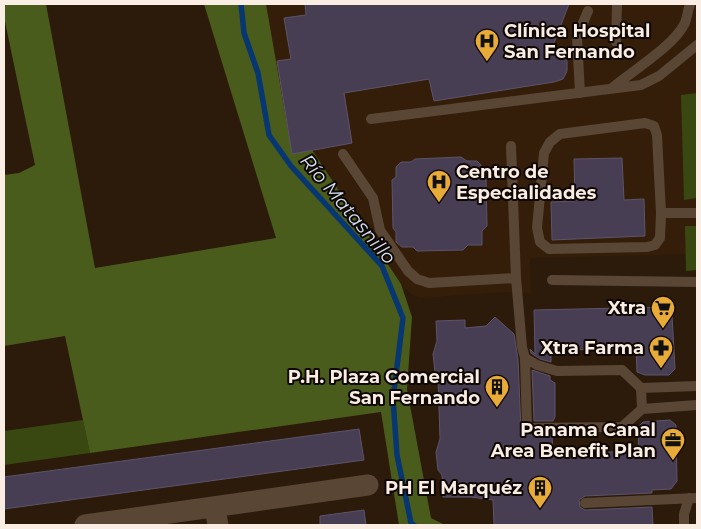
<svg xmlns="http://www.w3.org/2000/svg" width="701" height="529" font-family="Montserrat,sans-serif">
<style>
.built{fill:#341e09}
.green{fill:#394811}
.forest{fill:#4a5c1b}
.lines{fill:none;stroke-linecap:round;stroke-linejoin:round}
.stream{stroke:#063773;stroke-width:5.5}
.building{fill:#473e54;stroke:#5d546a}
.lane{stroke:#5a4635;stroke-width:10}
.street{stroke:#5a4635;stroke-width:21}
.labels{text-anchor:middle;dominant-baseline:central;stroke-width:4;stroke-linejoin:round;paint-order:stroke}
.poi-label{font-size:18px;font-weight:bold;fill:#faede3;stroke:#0e0703;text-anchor:end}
.water-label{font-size:19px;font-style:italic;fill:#d3e0f3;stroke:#0e0703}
</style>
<rect width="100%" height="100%" fill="#2c1a0b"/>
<path class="built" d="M266,4H697V254L530,258L531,293L503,292L421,298L412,295L401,284L312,150L292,153Z"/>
<path class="green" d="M697,93V198L684,200L681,95Z
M685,226H697V270L686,271Z
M83,420L90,453L4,465V431Z"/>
<path class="forest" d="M4,4H46L95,268L276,238L204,4H266L292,153L312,150L401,284L412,317L407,389L431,518L445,525H399L381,412L90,453L65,336L4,346V175L19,173L35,165L4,17Z"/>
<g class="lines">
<path class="stream" d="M241,4L244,33L258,73L269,135L291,166L382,266L403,318L393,399L397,455L411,523L414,525"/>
</g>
<path class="building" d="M305,4H569L554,43L567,61V71L563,79L554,82L434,101L429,79L344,93L352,143L292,154L277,61L291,59L284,18L306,15Z
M461,157L467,161H477L481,165L482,176L486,178L487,226L482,231V245H468L463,250L417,251L413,247H402L396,242V232L393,228L392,180L396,177V167L401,162H411L415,159Z
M622,158L624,200L644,199L645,236L552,240L551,202L575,201L574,159Z
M666,307L672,315L675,369L669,375H645L637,372L636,349L551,350V362L540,359L531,353L530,349L535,354L534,310Z
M495,317L514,334L518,359L521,431L527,435H552L553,454L638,451L639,426L643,422L670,420L676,425L677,481L671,489L652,490V493L585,496L579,500L580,507L585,510L652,507L653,525H494L493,500L471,497H443L442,475L438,470L436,452L440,439L438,377L435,372L433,354L437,341L436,321L465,320V328L486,326Z
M532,370L550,376V380L555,383V417L553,421H534Z
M359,429L364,460L4,509V477Z
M364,510L366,525H320V516Z"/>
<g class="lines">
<path class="lane" d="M616,42L617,4
M612,88C632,71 674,46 685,23C687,17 688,10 690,4
M580,93L577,37L588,11
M371,119L641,85L659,76L697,45
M645,123L654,126L657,135L661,213L660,238L655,245L647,247L549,249L540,242L537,228L544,153L550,142L560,134Z
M511,146L516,278L522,347L525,358L527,428L622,427L642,409L641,388L622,370L557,371L537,365L525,358
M343,154L373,198L380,230L408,271L417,279L429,283L516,278
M661,213H697
M552,280L697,282
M641,388L697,386
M642,409L697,405
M585,503L697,498
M684,525V514L689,498"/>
<path class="street" d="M215,508L218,525
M85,525L368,485"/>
</g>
<defs>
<symbol id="hospital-pin" viewBox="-11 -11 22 30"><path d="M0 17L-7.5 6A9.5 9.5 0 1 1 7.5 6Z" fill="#e9ab38" stroke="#0e0703"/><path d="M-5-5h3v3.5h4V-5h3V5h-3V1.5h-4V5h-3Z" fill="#111"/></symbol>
<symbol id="supermarket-pin" viewBox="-11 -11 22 30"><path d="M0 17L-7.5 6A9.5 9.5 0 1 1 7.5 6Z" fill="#e9ab38" stroke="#0e0703"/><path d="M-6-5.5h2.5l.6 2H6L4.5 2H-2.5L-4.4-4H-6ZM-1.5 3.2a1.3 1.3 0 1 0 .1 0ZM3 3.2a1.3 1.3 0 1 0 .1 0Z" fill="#111"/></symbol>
<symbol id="pharmacy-pin" viewBox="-11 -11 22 30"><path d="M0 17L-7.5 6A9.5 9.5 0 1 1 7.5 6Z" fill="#e9ab38" stroke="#0e0703"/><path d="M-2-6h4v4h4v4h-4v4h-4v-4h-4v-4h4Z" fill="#111"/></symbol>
<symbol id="building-pin" viewBox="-11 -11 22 30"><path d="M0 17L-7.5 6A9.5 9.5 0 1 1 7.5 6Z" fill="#e9ab38" stroke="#0e0703"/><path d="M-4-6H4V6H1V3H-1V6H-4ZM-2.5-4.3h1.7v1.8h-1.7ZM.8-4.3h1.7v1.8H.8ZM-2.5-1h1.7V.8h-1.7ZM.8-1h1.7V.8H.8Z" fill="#111"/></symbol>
<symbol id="office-pin" viewBox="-11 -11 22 30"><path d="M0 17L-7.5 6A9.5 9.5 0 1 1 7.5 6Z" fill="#e9ab38" stroke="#0e0703"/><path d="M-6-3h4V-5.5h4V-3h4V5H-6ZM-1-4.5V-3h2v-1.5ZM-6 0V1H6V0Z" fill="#111"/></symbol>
</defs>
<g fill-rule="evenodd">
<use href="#hospital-pin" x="473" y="27" width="28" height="38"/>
<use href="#hospital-pin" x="425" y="168" width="28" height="38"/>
<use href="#supermarket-pin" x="649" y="294" width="28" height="38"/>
<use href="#pharmacy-pin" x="647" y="334" width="28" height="38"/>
<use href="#building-pin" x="483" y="373" width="28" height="38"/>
<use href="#office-pin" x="659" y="426" width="28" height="38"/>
<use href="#building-pin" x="526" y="474" width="28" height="38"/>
</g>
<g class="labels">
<g class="poi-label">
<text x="504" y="31" text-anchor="start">Clínica Hospital<tspan x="504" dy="21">San Fernando</tspan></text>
<text x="456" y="172" text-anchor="start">Centro de<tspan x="456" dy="21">Especialidades</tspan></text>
<text x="646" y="308">Xtra</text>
<text x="644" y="348">Xtra Farma</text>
<text x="480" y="377">P.H. Plaza Comercial<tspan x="480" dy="21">San Fernando</tspan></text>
<text x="656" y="430">Panama Canal<tspan x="656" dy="21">Area Benefit Plan</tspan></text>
<text x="522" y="488">PH El Marquéz</text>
</g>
<g class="water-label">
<text transform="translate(348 209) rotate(50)">Río Matasnillo</text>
</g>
</g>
<rect width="701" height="529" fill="none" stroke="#faede3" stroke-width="10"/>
</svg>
